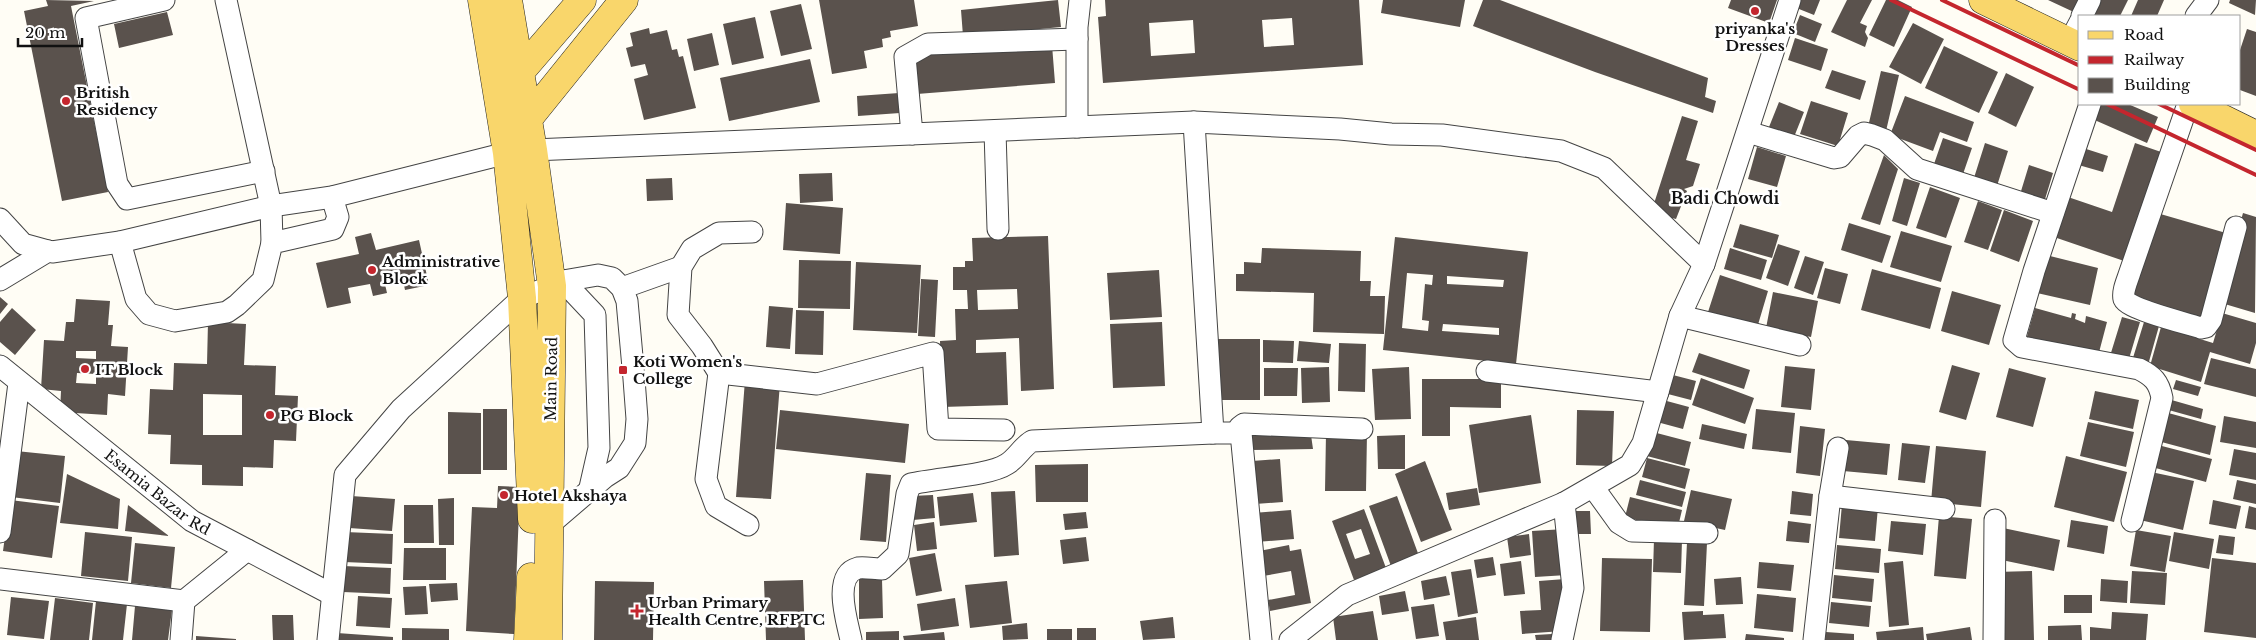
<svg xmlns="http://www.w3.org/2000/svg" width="2256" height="640" font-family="'Libre Baskerville',serif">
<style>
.building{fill:#5a524d;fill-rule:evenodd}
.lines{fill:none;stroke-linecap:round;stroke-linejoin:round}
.minor-casing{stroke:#444;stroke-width:23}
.major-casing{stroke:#222;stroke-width:29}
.minor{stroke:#fff;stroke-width:21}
.major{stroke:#f9d66b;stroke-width:28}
.rail{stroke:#c4262e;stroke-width:4}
.poi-dot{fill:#c4262e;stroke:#fff;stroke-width:2}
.labels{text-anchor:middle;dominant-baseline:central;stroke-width:5;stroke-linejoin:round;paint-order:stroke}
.poi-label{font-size:15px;font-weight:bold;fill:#111;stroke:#fff;text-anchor:start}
.street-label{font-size:15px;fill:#111;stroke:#fff}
.neighbourhood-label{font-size:16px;font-weight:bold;fill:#111;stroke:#fff}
</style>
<rect width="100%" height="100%" fill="#fffdf5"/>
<path class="building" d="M46,0L94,1L71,6L108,192L62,201L24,11L48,6Z
M819,0H914L918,26L890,31L891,37L882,39L883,47L864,51L867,68L832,74Z
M1058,0L1061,27L963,36L961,10Z
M1105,0H1359L1363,65L1103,83L1098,17L1106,16ZM1292,18L1294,45L1264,47L1262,20ZM1193,20L1195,53L1151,56L1149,23Z
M1383,0H1465L1460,27L1381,13Z
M1483,0H1500L1708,78L1705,97L1716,101L1713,113L1595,72L1473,26Z
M1731,0H1777L1769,23L1728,8Z
M1797,0H1820L1814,15L1794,7Z
M1847,0H1872L1860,23L1867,26L1865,32L1868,38L1865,47L1831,32Z
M1886,0H1898L1912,7L1894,47L1869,35Z
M2048,0H2085L2078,14Z
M2092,0H2128L2120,16H2084Z
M2138,0H2164L2157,16H2131Z
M2230,0H2256L2255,15L2229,3Z
M801,4L812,49L781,56L770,11Z
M167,12L173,35L119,48L114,24Z
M1800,15L1822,24L1815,42L1793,33Z
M755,17L764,58L732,65L723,24Z
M1913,23L1944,39L1921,84L1889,67Z
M649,28L650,34L667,30L672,50L677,49L679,57L683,56L696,108L644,120L634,79L648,75L645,64L631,67L626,48L633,46L630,33Z
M2247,29L2256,32V96L2240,90V50Z
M712,33L719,65L694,71L687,39Z
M1795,38L1828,49L1821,71L1788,60Z
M1052,45L1055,83L917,94L914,56Z
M1944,46L1998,72L1979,113L1925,88Z
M810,59L820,102L729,121L720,78Z
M1832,70L1866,81L1860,100L1825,88Z
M1881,71L1899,75L1886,131L1868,127Z
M2006,73L2034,87L2016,127L1988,113Z
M899,93L900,113L858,116L857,96Z
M1905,96L1974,122L1967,142L1940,132L1933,151L1890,135Z
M1811,101L1848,113L1838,146L1800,134Z
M1779,102L1804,112L1794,137L1769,127Z
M2096,104H2128L2158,117L2147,143L2090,118Z
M1682,116L1698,121L1686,160L1700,164L1693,186L1684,189L1687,191L1676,219L1651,213Z
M1943,138L1972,148L1963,174L1934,164Z
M1985,143L2008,151L1996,189L1973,181Z
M2135,143L2164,153L2127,262L2054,237L2068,197L2112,212Z
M1757,147L1786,156L1777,187L1748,179Z
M2080,147L2108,156L2103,172L2075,164Z
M1884,155L1898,169L1880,225L1861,219Z
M2029,165L2053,173L2042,209L2018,201Z
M832,173L833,201L800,203L799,174Z
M672,178L673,200L647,201L646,179Z
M1904,178L1920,183L1907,226L1892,221Z
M1930,187L1960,198L1946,238L1916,228Z
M1978,201L2002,210L1988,250L1964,242Z
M786,203L843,208L840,254L783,250Z
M2004,210L2033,221L2019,262L1990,251Z
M2157,213L2226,233L2200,321L2131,301Z
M2243,213L2256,217L2255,313L2218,302Z
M1849,223L1891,236L1882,263L1841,250Z
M1740,224L1779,235L1772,258L1733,247Z
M1901,231L1952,246L1941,282L1890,267Z
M371,233L376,250L419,240L429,285L405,290L402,276L384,280L387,293L373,296L370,284L348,288L351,303L327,308L316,263L359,254L355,237Z
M1048,236L1054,389L1021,391L1019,338L976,340V353L1006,352L1008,405L942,407L940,341L956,340L955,309H968L967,290H953V267H965V261H973L972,238ZM1017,289L1018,309L978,310L977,290Z
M1395,237L1528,252L1516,364L1383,350ZM1407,273L1433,275L1432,285L1425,284L1422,320L1429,321L1428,331L1402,328ZM1447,276L1504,280L1503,287L1447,284ZM1443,324L1499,328V335L1442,331Z
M1778,244L1800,251L1788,286L1766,278Z
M1262,248L1361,251L1360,281H1371L1370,296H1385L1384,334L1313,332L1314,293L1236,291V274H1244V262L1261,263Z
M1730,248L1767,260L1761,280L1724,269Z
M2046,255L2098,268L2090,305L2037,293Z
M1805,256L1824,262L1813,295L1794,288Z
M799,260L851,261L850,309L798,308Z
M856,262L921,265L917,333L853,330Z
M1825,268L1848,274L1840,304L1817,298Z
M1872,269L1941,288L1930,329L1861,310Z
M1159,270L1162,317L1110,320L1107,273Z
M1720,275L1768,291L1757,328L1708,312Z
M921,279L938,280L935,337L918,336Z
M1952,291L2001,305L1989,345L1941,331Z
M1773,292L1818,301L1811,337L1766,328Z
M0,297L8,304L0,314Z
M76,299L110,301L108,325H113L111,346L128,347L125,396L108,394L107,415L60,412L61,391L41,389L44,340L64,341L66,322H74ZM76,351H96V359L76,358ZM77,373L96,374V384L76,383Z
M769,306L793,308L790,349L766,347Z
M12,308L36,330L15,355L0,342V322Z
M2035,308L2071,318L2072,313L2076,314L2075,319L2085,323L2086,316L2107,322L2097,360L2026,340Z
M796,310L824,311L823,355L795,354Z
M2222,313L2256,323V343L2250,364L2210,352L2201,382L2150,366L2161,327L2213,343Z
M2122,317L2140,322L2128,362L2110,356Z
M208,322L246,324L244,365L276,366L275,395L298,396L296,441L274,440L273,468L243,467V486L202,485V465L170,464L171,435L148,434L150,389L173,390L174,363L207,364ZM203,394L242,395V435H203Z
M1162,322L1165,386L1113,388L1110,324Z
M2144,322L2159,326L2148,365L2132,361Z
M1218,339H1260V400H1218Z
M1263,340L1294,341L1293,363L1263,362Z
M1299,341L1331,344L1329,363L1297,361Z
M1339,343L1366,344L1365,392L1338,391Z
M1699,353L1750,370L1744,389L1692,372Z
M2211,358L2256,369V397L2204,384Z
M1952,365L1980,373L1966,420L1939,412Z
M1785,366L1815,369L1811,410L1781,407Z
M1329,367L1330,402L1302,403L1301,368Z
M1409,367L1411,419L1375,420L1372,369Z
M1264,368H1298L1297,396H1264Z
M2009,368L2046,378L2033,427L1996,417Z
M1669,374L1696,381L1691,400L1664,393Z
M1701,378L1754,398L1745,424L1692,405Z
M1422,379H1501V408L1450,407V436H1422Z
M745,380L780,383L771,499L736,497Z
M2176,380L2201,387L2198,396L2173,389Z
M2095,391L2139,400L2133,429L2089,419Z
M2168,399L2203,409L2201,419L2165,409Z
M1663,400L1689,407L1683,429L1657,422Z
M483,409H507V470H483Z
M1756,409L1795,413L1791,453L1752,449Z
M780,410L909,424L905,463L776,449Z
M1577,410L1614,411L1612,466L1576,465Z
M2161,411L2216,426L2210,455L2154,440Z
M448,412L481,413V474H448Z
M1531,415L1541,483L1479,493L1469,425Z
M2224,416L2256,422V448L2220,442Z
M2088,422L2134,432L2126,467L2080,456Z
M1702,424L1747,434L1744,449L1699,439Z
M1800,426L1825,429L1820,476L1796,473Z
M1649,431L1691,442L1685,466L1643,455Z
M1326,433H1367L1366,491H1325Z
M1311,435L1313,449L1250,450L1249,436Z
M1405,435V469H1378L1377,436Z
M1846,440L1890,444L1887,475L1843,471Z
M1902,443L1930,446L1925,483L1898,480Z
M2158,445L2212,459L2206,482L2152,467Z
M1936,446L1986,451L1981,507L1931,502Z
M2234,449L2256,453V480L2229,475Z
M16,451L65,456L60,503L11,497Z
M2066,456L2127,472L2114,522L2054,507Z
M1647,458L1690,469L1685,489L1642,477Z
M1280,459L1283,502L1255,504L1252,461Z
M1425,461L1452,530L1421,542L1395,474Z
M1088,464V502H1036L1035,465Z
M2151,472L2194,481L2183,530L2140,520Z
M866,473L891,475L886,542L860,540Z
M67,474L120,499L118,529L60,523Z
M1640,480L1686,492L1682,507L1636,495Z
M2237,480L2256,484V504L2233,499Z
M498,486L520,487L514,634L466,631L472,507L497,508Z
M1477,488L1480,505L1449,510L1446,493Z
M1691,490L1732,499L1725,530L1684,521Z
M1015,491L1019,555L994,557L991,492Z
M1792,491L1813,494L1811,516L1790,514Z
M973,493L977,522L940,526L937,497Z
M933,495L935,518L913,520L911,496Z
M351,496L395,499L392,531L349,528Z
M1397,496L1419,556L1391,566L1369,506Z
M1630,497L1682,510L1677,531L1625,517Z
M454,498V545H439L438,499Z
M10,500L59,506L52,558L3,551Z
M2213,500L2241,506L2236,529L2209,524Z
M1842,504L1878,507L1875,541L1839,538Z
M128,505L169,536L125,531Z
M404,505H433L434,543H404Z
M2249,506L2256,508V530L2245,528Z
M1364,509L1386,568L1354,580L1332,521ZM1361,529L1370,554L1355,559L1346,534Z
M1291,510L1294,539L1256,542L1253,513Z
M1570,511H1590L1591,534H1572Z
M1086,512L1088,528L1065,530L1063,514Z
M1939,516L1972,519L1966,579L1934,576Z
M2071,520L2108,526L2104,554L2067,547Z
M1788,521L1811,524L1809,543L1786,541Z
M1891,521L1926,524L1923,555L1888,551Z
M934,522L937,549L917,551L914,525Z
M2003,528L2060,540L2054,571L1997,559Z
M1565,529L1567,575L1535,577L1532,531Z
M2136,530L2171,536L2165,572L2130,566Z
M85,532L132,537L128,581L81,576Z
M345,532L393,534L392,564L344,562Z
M2174,532L2214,539L2209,569L2169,561Z
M1529,534L1531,555L1510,558L1507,537Z
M2219,535L2235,537L2233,555L2216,553Z
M1086,537L1089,561L1063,564L1060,540Z
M1654,539L1682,540L1681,573L1653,572Z
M1687,542L1707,543L1704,606L1684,605Z
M135,543L175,547L171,588L131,583Z
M1289,545L1290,551L1301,549L1311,603L1270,611L1268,600L1295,595L1291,571L1263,576L1259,551Z
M1837,545L1881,549L1879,573L1835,569Z
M404,548H446V580H403Z
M935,553L942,591L916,596L909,558Z
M1493,557L1496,575L1477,578L1474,560Z
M1602,558L1652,559L1650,632L1600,631Z
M2212,558L2256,563V638L2204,632Z
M1521,561L1525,594L1504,596L1500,564Z
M1903,561L1909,625L1889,627L1884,563Z
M1759,562L1794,565L1791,591L1757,588Z
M343,566L391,568L390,594L343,592Z
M1471,569L1478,613L1458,617L1451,572Z
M2032,571L2034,640H1997L1995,572Z
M2132,571L2167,573L2165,605L2130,603Z
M1834,575L1874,579L1872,602L1832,598Z
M1446,576L1450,595L1424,600L1421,581Z
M1741,577L1743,604L1716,605L1714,579Z
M859,579H882L883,618L859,619Z
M1565,579L1563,631L1522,634L1520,611L1541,610L1539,581Z
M2101,579L2128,581L2127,603L2100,601Z
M803,580L805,640H766L764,581Z
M595,581L654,582L653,640H594Z
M1007,581L1012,623L970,628L965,585Z
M457,583L458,600L431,602L429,584Z
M426,586L428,614L405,615L403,587Z
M1405,591L1409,611L1382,615L1379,596Z
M1757,594L1796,598L1793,632L1754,628Z
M2064,595H2092V613H2064Z
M358,596L392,598L390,628L356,626Z
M11,597L49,601L44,639L7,635Z
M55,598L93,603L89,640H50Z
M955,598L959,626L921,631L917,604Z
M96,601L127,604L123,640H92Z
M1831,602L1871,606L1869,627L1829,623Z
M1434,604L1439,636L1416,639L1411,607Z
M135,606L172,610L168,640H132Z
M1373,611L1378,640H1336L1333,617Z
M1703,611V615L1724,614L1726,638L1684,640L1682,612Z
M2112,612L2148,614L2146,640H2090V627L2111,629Z
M272,615H293L294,640H273Z
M1173,617L1175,638L1143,640L1140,621Z
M1476,617L1479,640H1446L1443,622Z
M1027,623L1028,639L1003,640L1002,626Z
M2081,625L2082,640H2048V626Z
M1923,627L1924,640H1877L1876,632Z
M1970,627L1972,640H1927L1926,634Z
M402,628L449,629V640H402Z
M1077,628H1096V640H1077Z
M1047,629H1072V640H1047Z
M899,631V640H866V632Z
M944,632L945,640H904L903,636Z
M1826,632L1854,634V640H1825Z
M337,633L393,637V640H336Z
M1552,634V640H1536L1535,635Z
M1746,634L1784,638V640H1745Z
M196,636L236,639V640H196Z"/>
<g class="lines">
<defs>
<g id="minor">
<path d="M164,0L86,18L117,184L127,199L264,171"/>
<path d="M226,0L271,206L272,243"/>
<path d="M2082,16L2090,0"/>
<path d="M2196,16L2208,0"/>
<path d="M2070,41L2080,22"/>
<path d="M2090,104L2034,271L2014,340L2022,347L2139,369C2153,376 2159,382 2162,398L2132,521"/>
<path d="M2188,104L2130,272C2128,279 2122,291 2124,299C2128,309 2189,324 2201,328L2206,327L2211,320L2236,227"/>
<path d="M1194,122L1213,433H1241L1261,640"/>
<path d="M1077,127V27L1080,0"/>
<path d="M995,131L998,229"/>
<path d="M1748,132L1834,158L1840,157L1858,136L1864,133L1872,135L1885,140L1917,169L2053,213"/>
<path d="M912,134L905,57L928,44L1077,39"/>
<path d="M533,150L1194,122L1340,129L1391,134L1442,135L1561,151L1604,168L1704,264"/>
<path d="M0,219L23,244L52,252L120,242L271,206L332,197L507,153"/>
<path d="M752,232L719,233L692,249L681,267L678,315L702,346L719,373L817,384L933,353L938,429L1004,430"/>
<path d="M120,242L136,299L149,314L175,321L227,312L237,305L263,280L272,243L333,229L338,217L332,197"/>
<path d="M0,280L48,251"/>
<path d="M563,281L595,315L599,448L589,492"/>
<path d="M622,288L681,267"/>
<path d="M1680,316L1800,345"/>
<path id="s1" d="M0,366L192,521L331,594"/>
<path d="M1487,371L1658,392"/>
<path d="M719,373L706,479L716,506L748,525"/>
<path d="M1241,433L1240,427L1244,424L1362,429"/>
<path d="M1593,487L1619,523L1632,531L1707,533"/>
<path d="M1830,496L1944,509"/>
<path d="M0,532L19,383"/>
<path d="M0,579L184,601"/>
<path d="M181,640L184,601L247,550"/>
<path d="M328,640L345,475L401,409L522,298L563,281L598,275L612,278L622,288L627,301L634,379L637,419L635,443L619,468L605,477L549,525"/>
<path d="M851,640C847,621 832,575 858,568C865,567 875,569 882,569L898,554L907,494L911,484C935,478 989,476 1007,464C1017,458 1022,447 1032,441L1213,433"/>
<path d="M1290,640L1347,595L1564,503L1630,465L1643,443L1680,316L1704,264L1790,0"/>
<path d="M1562,640L1573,588L1564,503"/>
<path d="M1814,640L1830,496L1838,448"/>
<path d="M1994,640L1995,520"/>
</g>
<path id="major" d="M482,0L507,153L522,298L532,519
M508,0L533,150L552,286L548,640
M1983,0L2080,47
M509,77L520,72L582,0
M2193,104L2256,135
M517,123L528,119L624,0
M528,640L531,577"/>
</defs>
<use href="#minor" class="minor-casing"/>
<use href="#major" class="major-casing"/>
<use href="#minor" class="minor"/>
<use href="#major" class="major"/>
<path class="rail" d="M1891,0L2080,90
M1942,0L2080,66
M2107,104L2256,175
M2159,104L2256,150"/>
</g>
<g class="poi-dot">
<circle cx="1755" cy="11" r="5"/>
<circle cx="66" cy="101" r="5"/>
<circle cx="372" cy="270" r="5"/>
<circle cx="85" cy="369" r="5"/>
<rect x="618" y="365" width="10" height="10" rx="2.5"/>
<circle cx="270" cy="415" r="5"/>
<circle cx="504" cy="495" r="5"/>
<path d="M634.5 603.5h5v5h5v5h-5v5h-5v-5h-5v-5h5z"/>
</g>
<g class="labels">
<g class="poi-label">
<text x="1755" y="28" text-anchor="middle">priyanka's<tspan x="1755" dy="17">Dresses</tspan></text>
<text x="76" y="92">British<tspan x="76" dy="17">Residency</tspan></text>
<text x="382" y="261">Administrative<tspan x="382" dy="17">Block</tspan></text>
<text x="633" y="361">Koti Women's<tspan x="633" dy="17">College</tspan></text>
<text x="95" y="369">IT Block</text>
<text x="280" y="415">PG Block</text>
<text x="514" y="495">Hotel Akshaya</text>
<text x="648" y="602">Urban Primary<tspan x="648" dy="17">Health Centre, RFPTC</tspan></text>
</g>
<g class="street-label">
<text transform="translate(551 379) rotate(-89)">Main Road</text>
<text stroke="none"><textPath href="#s1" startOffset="202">Esamia Bazar Rd</textPath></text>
</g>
<g class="neighbourhood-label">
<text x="1725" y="198">Badi Chowdi</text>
</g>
</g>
<rect x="2078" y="15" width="162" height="90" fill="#ffffff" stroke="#a0a0a0"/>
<rect x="2088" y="31" width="25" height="8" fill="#f9d66b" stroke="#a0a0a0"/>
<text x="2124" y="40" font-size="15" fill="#111111">Road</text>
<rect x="2088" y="56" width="25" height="8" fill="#c4262e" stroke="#a0a0a0"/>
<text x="2124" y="65" font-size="15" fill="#111111">Railway</text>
<rect x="2088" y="78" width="25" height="15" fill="#5a524d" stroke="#a0a0a0"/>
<text x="2124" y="90" font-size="15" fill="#111111">Building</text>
<path d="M18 38v8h64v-8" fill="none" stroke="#111111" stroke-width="2.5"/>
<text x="25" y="38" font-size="15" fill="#111111" stroke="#ffffff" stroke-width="4" paint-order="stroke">20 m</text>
</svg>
